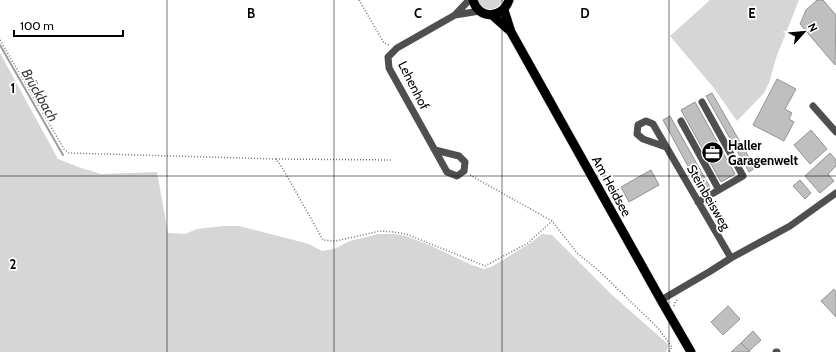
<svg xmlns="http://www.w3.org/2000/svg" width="836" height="352" font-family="Cabin,sans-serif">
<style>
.green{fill:#d6d6d6}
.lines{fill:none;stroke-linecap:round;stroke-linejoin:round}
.stream{stroke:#9d9d9d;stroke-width:2}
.building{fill:#bfbfbf;stroke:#939393}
.major-casing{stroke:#dbdbdb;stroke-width:10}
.path{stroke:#717171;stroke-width:1.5;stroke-dasharray:1 2;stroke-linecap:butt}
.minor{stroke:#4f4f4f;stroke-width:7}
.major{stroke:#000;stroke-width:9}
.grid{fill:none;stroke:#000;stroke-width:1;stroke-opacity:0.55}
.labels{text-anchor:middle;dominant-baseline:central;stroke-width:3.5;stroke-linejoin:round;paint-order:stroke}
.street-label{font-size:13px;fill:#000;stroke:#fff}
.poi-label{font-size:13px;font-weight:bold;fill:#000;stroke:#fff;text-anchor:start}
.water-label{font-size:14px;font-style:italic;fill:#3e3e3e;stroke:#fff}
.grid-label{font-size:13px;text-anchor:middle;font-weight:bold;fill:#000;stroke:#fff;stroke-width:3.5;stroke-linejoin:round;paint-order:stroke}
</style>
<rect width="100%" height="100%" fill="#fff"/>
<path class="green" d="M477,0H503C497,12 483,12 477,0Z
M710,0H799L776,58L769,83L764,93L737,121L713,87L670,36Z
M0,53L58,159L81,168L101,174L157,172L168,233L185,234L197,229L223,226H239L309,244L322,251L334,249L350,241L378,234H394L406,236L429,245L472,265L484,269L493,266L532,242L542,234L552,235L612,295L669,345L666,352H0Z"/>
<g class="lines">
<path class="stream" d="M0,45L63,155"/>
</g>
<path class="building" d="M817,0H823L836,15L835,65L800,24L806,10Z
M777,79L796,89L785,109L792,113L789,119L794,122L784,141L753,125Z
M712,93L755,168L749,172L706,96Z
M695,102L735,174L721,182L681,110Z
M670,116L711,189L703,194L663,120Z
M811,130L827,149L810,164L794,145Z
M830,153L836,160V166L828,174L834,181L820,193L805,176Z
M651,170L659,185L629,202L621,187Z
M800,180L811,193L805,199L793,186Z
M834,289L836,292V317L821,301Z
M728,306L740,319L723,335L711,322Z
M753,331L761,340L749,351L741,343Z
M741,343L750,352H731Z"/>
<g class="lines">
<defs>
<path id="major" d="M473,0C478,20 503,19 509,0
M504,10L511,32L661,300L691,352
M492,15L510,31"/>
</defs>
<use href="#major" class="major-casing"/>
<path class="path" d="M359,0L384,43L390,45
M0,40L64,149L69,153L276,159L283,169L323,240L336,241L380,231L394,232L406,234L485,266L528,243L552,221
M276,159L392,160
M470,175L552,221L577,253L597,269L658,328L672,347L669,352
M674,306L675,302L678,299"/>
<path class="minor" d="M455,15L480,11
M813,106L836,132
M681,121L719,190
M666,147L643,139L637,134L638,125L646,121L653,124L731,258
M435,150L459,156L465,162L464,171L457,176L447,172L389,68L388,57L397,48L455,15L469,0
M698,202L743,176L702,102
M661,300L709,272L731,258L790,226L836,193
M776,352H777"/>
<use href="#major" class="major"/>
</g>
<path class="grid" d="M167,0V352M334,0V352M502,0V352M669,0V352M0,176H836"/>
<defs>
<symbol id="office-disc" viewBox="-11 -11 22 22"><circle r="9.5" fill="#000" stroke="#fff"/><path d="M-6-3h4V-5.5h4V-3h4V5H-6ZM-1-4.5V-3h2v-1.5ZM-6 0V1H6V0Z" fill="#fff"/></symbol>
</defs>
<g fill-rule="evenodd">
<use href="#office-disc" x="700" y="140" width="25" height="25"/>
</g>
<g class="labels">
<g class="street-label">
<text transform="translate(414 85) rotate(63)">Lehenhof</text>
<text transform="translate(612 186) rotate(61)">Am Heidsee</text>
<text transform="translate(709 197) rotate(60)">Steinbeisweg</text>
</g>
<g class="poi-label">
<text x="728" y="145">Haller<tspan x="728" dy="15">Garagenwelt</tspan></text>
</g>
<g class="water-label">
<text transform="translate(40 95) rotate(60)">Brückbach</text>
</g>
</g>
<g class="grid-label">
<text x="251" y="18">B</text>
<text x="418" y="18">C</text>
<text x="585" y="18">D</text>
<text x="752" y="18">E</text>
<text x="13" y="93">1</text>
<text x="13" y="269">2</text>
</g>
<g transform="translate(804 32) rotate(63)" stroke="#ffffff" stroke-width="3" paint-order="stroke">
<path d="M0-3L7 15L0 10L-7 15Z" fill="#000000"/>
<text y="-6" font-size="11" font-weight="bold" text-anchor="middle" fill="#000000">N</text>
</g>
<path d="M14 30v6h109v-6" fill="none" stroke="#000000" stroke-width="2"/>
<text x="20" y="30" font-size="12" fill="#000000" stroke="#ffffff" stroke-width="3" paint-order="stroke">100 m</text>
</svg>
